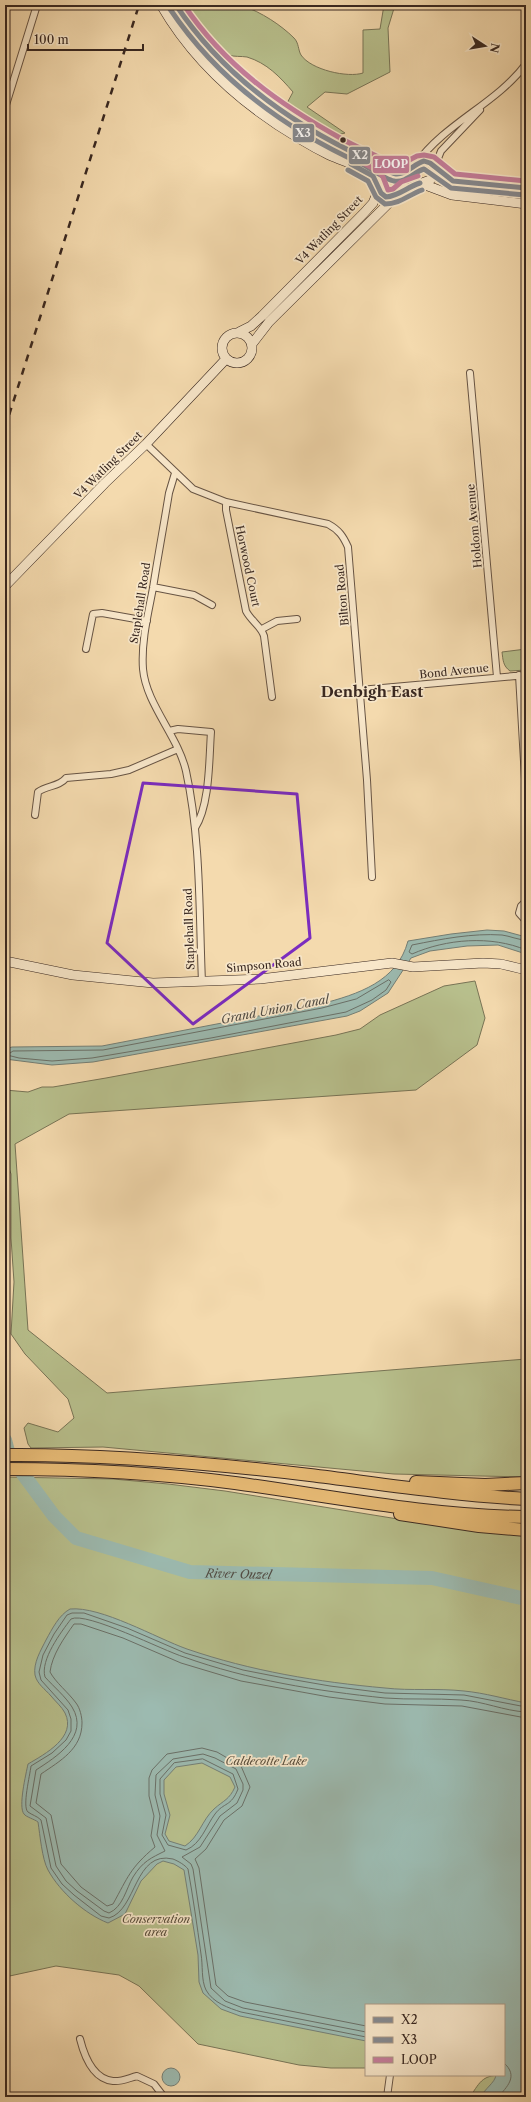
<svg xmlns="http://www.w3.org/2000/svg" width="531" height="2102" font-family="'Libre Caslon Text',serif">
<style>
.green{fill:#b8c08d;stroke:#787456}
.water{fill:#9cbab0;stroke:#747f76;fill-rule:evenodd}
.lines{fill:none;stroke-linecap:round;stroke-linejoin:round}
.shore{stroke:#6a7068;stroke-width:1}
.river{stroke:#9cbab0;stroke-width:14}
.street-casing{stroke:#675444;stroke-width:8}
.secondary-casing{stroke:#382720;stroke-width:10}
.highway-casing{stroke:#382720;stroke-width:14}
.street{stroke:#f8e7ca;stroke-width:6}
.secondary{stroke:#f8e7ca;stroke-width:9}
.highway{stroke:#eabd77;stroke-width:12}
.rail{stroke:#382720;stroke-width:2.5;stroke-dasharray:7 7;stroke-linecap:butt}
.bus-1-casing{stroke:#f8e7ca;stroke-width:8}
.bus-2-casing{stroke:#f8e7ca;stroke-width:8}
.bus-3-casing{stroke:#f8e7ca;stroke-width:8}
.bus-1{stroke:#85898f;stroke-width:5}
.bus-2{stroke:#85898f;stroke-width:5}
.bus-3{stroke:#c47d9a;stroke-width:5}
.marked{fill:none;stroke:#7b2cbf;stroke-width:3;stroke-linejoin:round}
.bus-dot{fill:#382720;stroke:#f8e7ca;stroke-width:1.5}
.labels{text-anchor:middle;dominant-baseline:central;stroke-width:3.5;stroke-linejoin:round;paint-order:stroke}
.street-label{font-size:11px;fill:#382720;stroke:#f8e7ca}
.park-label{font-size:11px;font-style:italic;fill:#584d3b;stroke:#f8e7ca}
.water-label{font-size:12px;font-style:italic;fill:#514c44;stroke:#f8e7ca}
.district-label{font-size:15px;font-weight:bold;fill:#382720;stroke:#f8e7ca}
.line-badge{stroke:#f8e7ca;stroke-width:1.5}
.badge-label{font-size:11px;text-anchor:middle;font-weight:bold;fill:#fff}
</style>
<rect width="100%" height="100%" fill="#f4daae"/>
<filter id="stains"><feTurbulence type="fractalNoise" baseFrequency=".005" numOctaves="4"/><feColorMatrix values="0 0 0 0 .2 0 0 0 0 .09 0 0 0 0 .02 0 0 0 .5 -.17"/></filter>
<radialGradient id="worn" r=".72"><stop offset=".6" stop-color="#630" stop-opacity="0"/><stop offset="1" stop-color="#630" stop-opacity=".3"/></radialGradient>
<path class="green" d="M187,5C200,5 232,2 243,6C261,12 281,25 294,38C299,43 298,50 301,55C311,70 348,78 363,73V30L380,29L384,5H395L388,28L390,72L347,94L325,92L307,107L345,133L337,135L316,125L286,105L293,92C280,77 267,63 247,57C241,56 234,57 229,55C210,48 198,20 187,5Z
M526,649V670L510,671C503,666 503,660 502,652Z
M475,981L485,1018L477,1045L416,1090L69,1114L15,1144L28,1330L107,1393L526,1359V1477L394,1474L103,1447L31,1448L28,1444L24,1428L28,1423L58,1432L74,1418L68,1399L25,1354L11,1334L14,1282L11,1238V1174L5,1156V1090L28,1092L42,1087H53L106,1078L336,1035L360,1029L380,1015L444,986Z
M5,1477L113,1479L168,1484L225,1491L404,1520L526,1536V2097H470C481,2080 483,2075 504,2075V2005H366V2068H331L299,2065L198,2044L139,1986L119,1975L56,1966L5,1977Z"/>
<path class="water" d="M487,930L504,931L526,937V954L498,945L467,946L430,951L411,958L388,993L360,1011L347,1016L93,1062L52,1065L5,1059V1049L12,1047L102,1046L321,1004C358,994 397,982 408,941L451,934Z
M70,1609C101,1606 156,1638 187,1649C251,1671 318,1682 385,1688C411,1691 437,1688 464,1691C485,1693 505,1699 526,1703V2097H481C484,2089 495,2083 496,2075H504V2005H366V2041L240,2016L221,2009L203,1993L199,1982L198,1955L184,1870L174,1864L163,1861L157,1864L141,1881L125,1914L108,1923C85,1914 60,1892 48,1870C42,1859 40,1835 38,1822C34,1819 26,1817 24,1814C18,1807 26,1774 28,1764C45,1754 77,1737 65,1713C62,1707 55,1701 51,1696C45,1689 37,1684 35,1675C33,1663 41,1650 46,1640C52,1629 59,1615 70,1609ZM202,1763L230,1777L235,1787C229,1800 224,1800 214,1809C202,1820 199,1837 185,1846L169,1841L165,1834L170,1815L164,1794V1780L176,1767Z
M162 2077a9 9 0 1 1 18 0a9 9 0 1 1-18 0Z"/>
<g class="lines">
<path class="shore" d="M526,940C518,940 510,936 502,935C472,933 442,939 412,945L409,952L412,954C446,939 491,935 526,950
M389,980L391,982L386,990L372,1000L346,1012L211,1038L92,1058L52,1061L19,1058L7,1055L13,1051L103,1050L322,1008L356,999Z
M203,1759L233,1774L238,1789C231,1807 224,1802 215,1814C206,1826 201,1844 186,1850L168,1845L162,1835L166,1815L160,1794V1779L174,1763Z
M366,2026L245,2002L228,1996L216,1985L199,1868L195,1859L206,1849L224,1820L242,1806L250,1787L241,1766L217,1752L202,1748L167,1754L152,1770L149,1778V1796L154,1816L151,1836L155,1847C130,1868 128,1877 113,1904L107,1906L81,1887L61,1864L51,1815L36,1803L41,1774C60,1761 82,1749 82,1723C82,1717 80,1708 76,1703C68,1692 56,1683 50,1672C52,1655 64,1638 74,1624H81L123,1638L181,1663L241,1681L329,1697L385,1704L462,1706L526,1718
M366,2032L243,2008L225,2001L211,1988L193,1869L191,1864L182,1857L200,1847L220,1816L237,1803L243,1790V1784L236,1769L215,1758L203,1754L173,1759L156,1775L155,1795L160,1816L157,1835L165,1851C151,1858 143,1861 133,1877C126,1889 123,1907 109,1913L104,1911L77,1891L66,1881L56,1866L46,1818L30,1806L36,1770C56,1757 90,1736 72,1707C65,1696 54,1687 45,1677C40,1660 61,1632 71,1619C86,1611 164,1651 184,1657C248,1680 317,1691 385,1698C410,1700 435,1698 461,1700C483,1701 504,1711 526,1712
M366,2037L241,2012C229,2008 213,2003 206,1990C201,1980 203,1965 201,1954C197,1925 193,1897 188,1869C185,1865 178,1861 173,1859C134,1850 137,1910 109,1918L101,1916L74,1895L62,1884L51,1868L41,1820C37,1816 32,1815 28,1812C22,1807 30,1775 31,1766L52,1753L66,1740L71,1731V1719L68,1710L41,1680L39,1672L43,1655L54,1634L67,1615L72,1613H84L127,1628L185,1653L243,1670L284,1678L330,1686L385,1693L464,1695L526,1707
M498,2097C507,2087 519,2076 504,2063"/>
<path class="river" id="s1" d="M5,1440L9,1455L54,1516L76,1538L190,1572L432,1578L526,1599"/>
<defs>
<path id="street" d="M526,37V45
M5,108L37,5
M416,164C445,123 496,104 526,64
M435,166L441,151L480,110
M470,373L497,677
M146,444L193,489L226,502L328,524C339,530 343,536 348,547L367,780L372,877
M175,473L169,493C164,524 158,556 153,588C148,614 141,642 143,669C146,704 178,736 186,771C201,840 199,912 202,982
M226,502V510L246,611C251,621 261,626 264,636L272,697
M153,587L194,595L212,605
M262,629L277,621L297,619
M86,649L93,614L102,613L147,621
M519,675L526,796
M360,690L526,675
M169,731L178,729L211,732C209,759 210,805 195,828
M35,815L38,792C47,785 59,787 66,778L111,774L129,770L178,749
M526,901L521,906L519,913L526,921
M80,2039C84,2055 93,2079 113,2081C121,2082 129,2078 137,2076L154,2084L164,2097
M387,2097L390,2075"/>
<path id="secondary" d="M161,5C194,62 244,106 300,139C310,145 319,150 329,155C346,163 369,167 378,183
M176,5C213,68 277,112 340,146C358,156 377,162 394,174
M435,168L445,177L462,183L526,188
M420,183L452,195L526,204
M396,196L389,198L380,192L378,183C383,171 396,171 402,182L401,191
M239,332L251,326L262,316L364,213L373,203L379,189
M222 348a15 15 0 1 1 30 0a15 15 0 1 1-30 0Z
M252,344L269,322L401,191L430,180L433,177L435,168C426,153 408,171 396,175
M5,586L105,483L146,444L226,359
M5,961L73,975L153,983L260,979L392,963L413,967L483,963L501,964L526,970"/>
<path id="highway" d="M5,1455C107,1454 209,1463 310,1475C382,1484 453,1495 526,1499
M5,1469C82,1469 158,1473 235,1483C331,1496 428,1516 526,1517
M416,1482L485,1485L526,1483
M400,1514L479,1526L526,1530"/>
</defs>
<use href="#street" class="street-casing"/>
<use href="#secondary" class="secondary-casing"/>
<use href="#highway" class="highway-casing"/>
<use href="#street" class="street"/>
<use href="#secondary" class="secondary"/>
<use href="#highway" class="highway"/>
<path class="rail" d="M5,428L139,5"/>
<defs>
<path id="bus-1" d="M176,5C223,76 291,124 367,159C374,162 390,174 397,174C407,174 414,164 424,161L430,163L453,181L526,188
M351,164L373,176L381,193L386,197C399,196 407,187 420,183"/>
<path id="bus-2" d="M170,9C217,79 285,129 362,164C370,168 386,180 394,181C406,183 414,172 424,169L451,188L525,195
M348,170L368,181L376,197L385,204C400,204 408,195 422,190"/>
<path id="bus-3" d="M184,5C224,65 280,105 342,139C360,149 379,156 396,167L417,156L424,155L434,157L455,174L526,181
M354,158L378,171L383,177L388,190L393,189L401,182L418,176"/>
</defs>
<use href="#bus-1" class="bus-1-casing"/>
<use href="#bus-2" class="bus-2-casing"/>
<use href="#bus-3" class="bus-3-casing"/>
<use href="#bus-1" class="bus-1"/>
<use href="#bus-2" class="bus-2"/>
<use href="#bus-3" class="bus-3"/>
</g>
<path class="marked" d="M143,783L297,794L310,938L193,1024L107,943Z"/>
<circle class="bus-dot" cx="343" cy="140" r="3.5"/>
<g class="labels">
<g class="street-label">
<text transform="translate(329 230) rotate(-46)">V4 Watling Street</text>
<text transform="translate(108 465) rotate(-45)">V4 Watling Street</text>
<text transform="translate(474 526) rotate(-95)">Holdom Avenue</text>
<text transform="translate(248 566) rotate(78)">Horwood Court</text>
<text transform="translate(342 595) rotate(-95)">Bilton Road</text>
<text transform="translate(140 603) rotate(-81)">Staplehall Road</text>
<text transform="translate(454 671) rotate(-6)">Bond Avenue</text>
<text transform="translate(189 929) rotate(-92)">Staplehall Road</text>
<text transform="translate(264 965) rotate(-5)">Simpson Road</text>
</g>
<g class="park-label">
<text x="266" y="1761">Caldecotte Lake</text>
<text x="156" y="1919">Conservation<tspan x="156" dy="13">area</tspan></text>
</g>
<g class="water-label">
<text transform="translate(275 1009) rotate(-11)">Grand Union Canal</text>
<text stroke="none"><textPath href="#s1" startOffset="290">River Ouzel</textPath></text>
</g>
<g class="district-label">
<text x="372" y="691">Denbigh East</text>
</g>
</g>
<g class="line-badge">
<rect x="292" y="123" width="23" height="20" rx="4" fill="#85898f"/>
<rect x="348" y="146" width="23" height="19" rx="4" fill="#85898f"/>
<rect x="372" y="155" width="38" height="19" rx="4" fill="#c47d9a"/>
</g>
<g class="badge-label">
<text x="303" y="137">X3</text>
<text x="360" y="159">X2</text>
<text x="391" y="168">LOOP</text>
</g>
<rect width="531" height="2102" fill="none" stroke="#f4daae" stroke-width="20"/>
<rect x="6" y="6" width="519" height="2090" fill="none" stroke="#382720" stroke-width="2"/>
<rect x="10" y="10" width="511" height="2082" fill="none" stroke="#382720"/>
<rect x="365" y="2004" width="140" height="72" fill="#f8e7ca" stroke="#ab9a86"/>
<rect x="373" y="2017" width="20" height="6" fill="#85898f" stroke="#ab9a86"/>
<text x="401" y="2024" font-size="12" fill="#382720">X2</text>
<rect x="373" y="2037" width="20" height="6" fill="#85898f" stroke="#ab9a86"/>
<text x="401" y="2044" font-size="12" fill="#382720">X3</text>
<rect x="373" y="2057" width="20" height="6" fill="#c47d9a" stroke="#ab9a86"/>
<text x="401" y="2064" font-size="12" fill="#382720">LOOP</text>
<g transform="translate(485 46) rotate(102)" stroke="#f8e7ca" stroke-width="3" paint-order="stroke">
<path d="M0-3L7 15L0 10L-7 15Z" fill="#382720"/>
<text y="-6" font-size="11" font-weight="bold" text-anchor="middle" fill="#382720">N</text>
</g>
<path d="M28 44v6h115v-6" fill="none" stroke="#382720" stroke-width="2"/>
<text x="34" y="44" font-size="12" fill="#382720" stroke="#f8e7ca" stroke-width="3" paint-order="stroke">100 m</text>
<rect width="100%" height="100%" filter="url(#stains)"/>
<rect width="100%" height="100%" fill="url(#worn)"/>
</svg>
